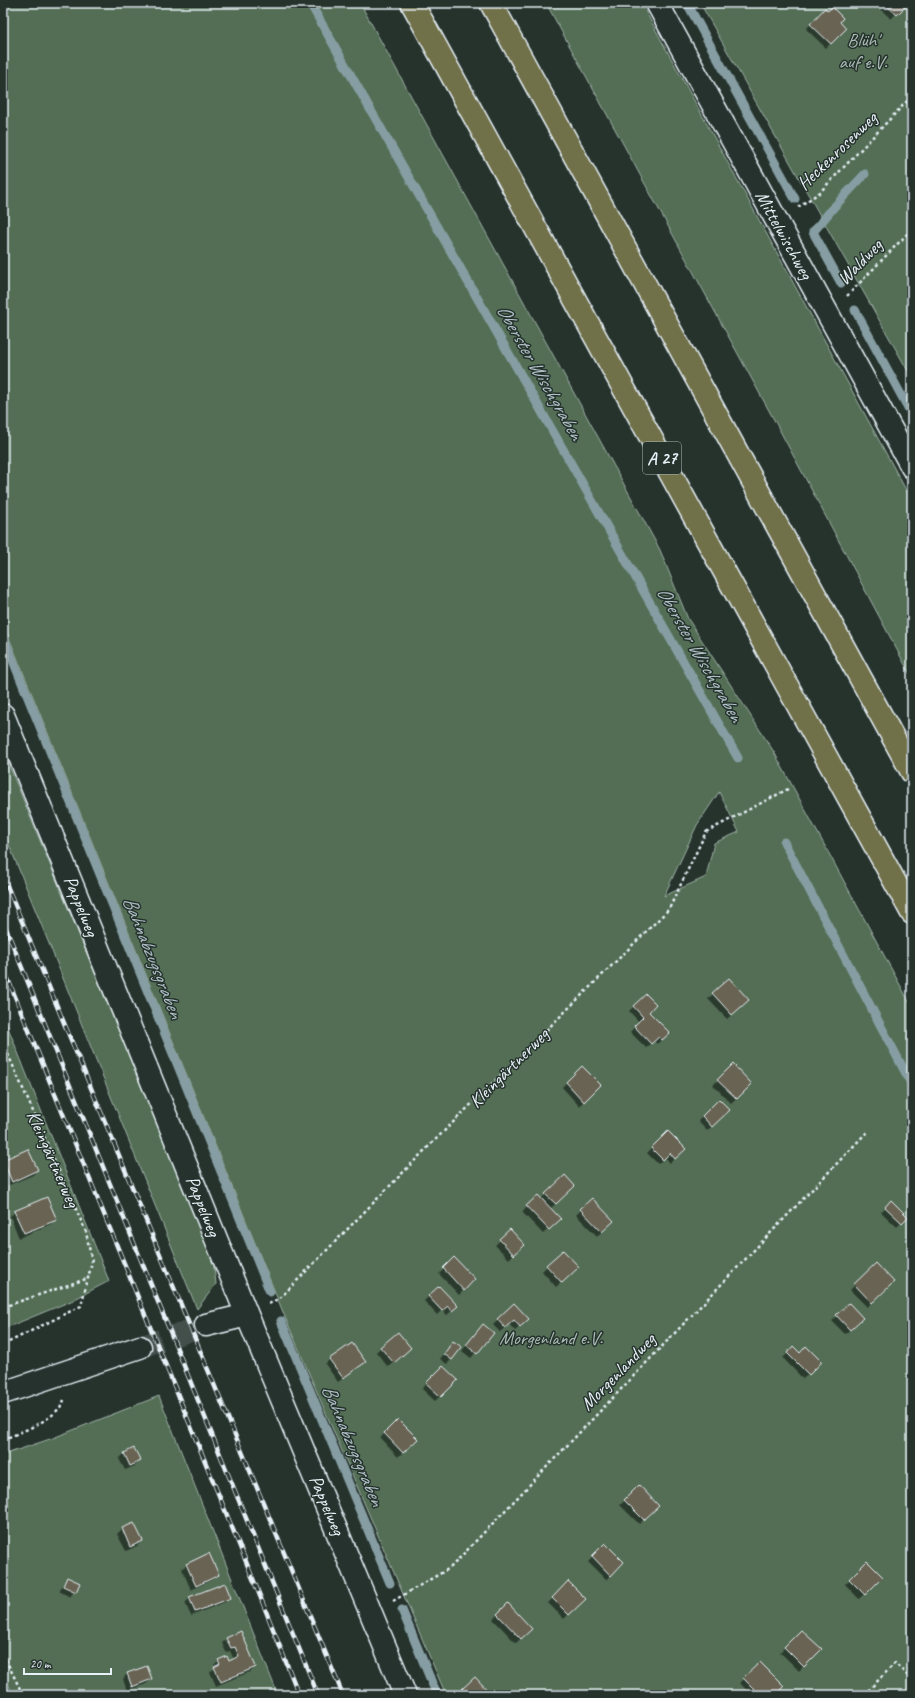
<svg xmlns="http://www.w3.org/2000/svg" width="915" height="1698" font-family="Caveat,sans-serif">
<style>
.green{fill:#536e55;stroke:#9eb0a6;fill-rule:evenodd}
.shadow{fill:#0007}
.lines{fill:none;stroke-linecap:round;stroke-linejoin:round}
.stream{stroke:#869ea3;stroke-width:9}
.building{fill:#696452;stroke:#e8f1f8}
.minor-tunnel{stroke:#43504b;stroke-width:22;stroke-dasharray:22 11;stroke-linecap:butt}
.minor-casing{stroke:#e8f1f8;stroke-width:25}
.motorway-casing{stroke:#e8f1f8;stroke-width:25}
.path{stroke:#e8f1f8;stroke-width:2.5;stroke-dasharray:3 3;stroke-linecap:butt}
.minor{stroke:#26332d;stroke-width:22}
.motorway{stroke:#70704a;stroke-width:22}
.rail-casing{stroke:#e8f1f8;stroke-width:4.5}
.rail{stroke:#26332d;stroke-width:3;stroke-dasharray:9;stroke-linecap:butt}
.labels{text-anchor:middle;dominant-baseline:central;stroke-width:3;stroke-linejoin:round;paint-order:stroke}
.shield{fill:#26332d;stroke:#aeb8bb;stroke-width:1}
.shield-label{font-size:18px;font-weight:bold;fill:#e8f1f8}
.park-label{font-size:19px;fill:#acbdb7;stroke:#26332d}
.street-label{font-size:19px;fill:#e8f1f8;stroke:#26332d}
.water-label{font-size:20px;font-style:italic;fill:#afc0c7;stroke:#26332d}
</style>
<rect width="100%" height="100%" fill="#26332d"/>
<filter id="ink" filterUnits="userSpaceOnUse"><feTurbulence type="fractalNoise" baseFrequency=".025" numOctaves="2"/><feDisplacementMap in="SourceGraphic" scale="8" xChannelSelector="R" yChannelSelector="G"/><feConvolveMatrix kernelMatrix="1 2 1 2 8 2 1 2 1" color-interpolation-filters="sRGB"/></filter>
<g filter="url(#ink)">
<path class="green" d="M3,3H360L660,550L688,619L774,752L912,1007V1695H446L285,1317L3,623ZM719,792L739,832L714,843L706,877L664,896L697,825Z
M546,3H641L912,501V678L778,427Z
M700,3H912V378Z
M3,751L213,1258L216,1284L197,1309L3,830Z
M3,1015L109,1281L71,1301L3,1329Z
M159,1396L278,1695H13L3,1673V1455L53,1438Z"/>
<path class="shadow" d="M880,3H907L891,19L877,6Z
M825,9L845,29L826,48L806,29Z
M713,994L743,1004L727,1019L708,999Z
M646,995L648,1012L668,1033L657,1044L654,1041L646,1048L630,1032L639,1022L629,1011Z
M733,1066L751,1084L731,1103L713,1085Z
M582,1067L600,1085L579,1106L562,1087Z
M719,1100L728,1110L707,1131L698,1121Z
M668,1132L684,1149L670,1163L665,1157L658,1164L647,1153Z
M28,1150L37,1170L33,1175L7,1186L3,1178V1161Z
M565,1176L574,1186L550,1209L559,1219L543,1234L522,1212L538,1196L541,1199Z
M592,1199L608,1226L597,1236L576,1215Z
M891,1202L907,1217L897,1227L881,1212Z
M15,1212L55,1219L51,1224L19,1238L10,1216Z
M510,1231L523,1245L509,1259L495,1245Z
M563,1251L578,1267L556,1287L542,1271Z
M454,1259L474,1279L459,1295L439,1274Z
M876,1264L893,1282L867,1307L850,1290Z
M439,1287L457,1306L447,1315L442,1310L437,1315L424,1301Z
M849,1304L862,1318L845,1334L832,1321Z
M514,1305L523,1324L515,1331L509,1324L500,1332L493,1325Z
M478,1330L492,1333L471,1358L462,1351Z
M453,1342L452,1359L447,1364L440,1359Z
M381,1347L405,1353L388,1367L376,1352Z
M793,1348L800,1354L821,1362L803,1379L783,1358Z
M330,1359L364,1362L338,1382L325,1364Z
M443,1367L456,1380L435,1401L422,1389Z
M398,1421L416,1439L398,1457L380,1438Z
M134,1449L139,1461L135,1466L125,1470L119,1459L124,1454Z
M639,1487L658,1506L639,1524L620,1505Z
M134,1524L142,1541L137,1546L126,1551L117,1534L122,1529Z
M605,1545L623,1562L606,1580L588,1562Z
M867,1562L881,1577L859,1599L845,1584Z
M186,1565L218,1574L213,1579L191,1590L182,1569Z
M67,1578L79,1584L70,1597L59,1591Z
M568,1583L584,1599L564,1619L548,1603Z
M190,1598H230L225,1602L191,1616L185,1603Z
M508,1605L531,1629L516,1643L493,1619Z
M801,1631L821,1649L799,1671L780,1652Z
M227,1639L255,1667L250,1672L216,1686L210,1672L215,1668L214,1665L218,1661L228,1662L234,1660L230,1651L226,1652L222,1643Z
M760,1663L774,1695H751L740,1683Z
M146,1667L151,1679L146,1684L127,1691L123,1679L127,1674Z
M475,1678L491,1695H458Z"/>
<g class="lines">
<path class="stream" d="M310,3L738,758
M687,3L795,199
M841,283L813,232L833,208L865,174
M855,310L912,415
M3,636L270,1292
M784,842L912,1085
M281,1321L390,1583
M402,1610L437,1695"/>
</g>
<path class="building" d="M884,3H909L897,15Z
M832,7L843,18L840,22L846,29L831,44L810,24L825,8L828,11Z
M729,978L749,1000L732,1015L712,993Z
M646,994L656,1004L649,1012L670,1033L662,1040L659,1037L651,1044L634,1026L643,1017L633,1006Z
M733,1064L752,1084L737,1099L717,1080Z
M582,1066L601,1085L584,1102L566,1082Z
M719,1099L730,1110L712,1127L702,1116Z
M668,1131L686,1149L675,1159L670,1153L663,1160L651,1148Z
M28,1149L38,1170L12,1182L3,1160Z
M565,1175L575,1186L556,1204L545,1194Z
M538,1195L561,1219L549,1230L526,1206Z
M47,1197L57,1220L24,1233L14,1211Z
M592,1198L614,1221L602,1232L580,1209Z
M891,1200L908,1217L902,1223L885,1207Z
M510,1229L525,1245L514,1255L499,1239Z
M563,1250L579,1267L562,1283L546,1265Z
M454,1257L475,1279L464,1291L443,1268Z
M876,1263L894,1282L872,1303L854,1284Z
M439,1286L458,1306L452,1311L448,1306L442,1311L428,1296Z
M514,1303L529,1319L520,1327L514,1320L505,1328L497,1319Z
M849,1303L863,1318L850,1330L836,1315Z
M483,1324L494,1333L477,1354L466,1345Z
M398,1332L411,1348L394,1363L380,1347Z
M453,1341L462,1347L452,1360L444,1354Z
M352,1343L366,1362L343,1378L329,1359Z
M793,1346L800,1353L806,1346L822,1362L809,1375L787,1353Z
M443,1366L458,1380L441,1397L426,1383Z
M398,1419L418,1439L403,1453L384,1433Z
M134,1448L141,1461L130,1466L124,1453Z
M639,1485L659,1506L644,1520L624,1500Z
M134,1523L143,1541L130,1547L122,1528Z
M605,1543L624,1562L611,1576L592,1556Z
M209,1553L219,1575L196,1586L186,1564Z
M867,1561L883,1577L865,1595L849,1579Z
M67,1577L80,1583L76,1592L63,1586Z
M568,1581L586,1599L569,1615L552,1598Z
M225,1583L231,1598L195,1612L189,1597Z
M508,1603L532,1629L521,1639L497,1614Z
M801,1630L822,1649L804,1667L784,1647Z
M241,1631L256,1667L221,1682L214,1667L220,1664L218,1660L227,1656L229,1661L239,1656L235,1647L231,1648L226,1638Z
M760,1662L784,1686L775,1695H760L743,1678Z
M147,1666L152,1679L132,1687L127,1673Z
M475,1677L492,1695H468L462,1689Z"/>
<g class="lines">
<path class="minor-tunnel" d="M140,1347L206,1325"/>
<defs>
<path id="minor" d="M657,3L912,467
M3,715L247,1315L405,1695
M206,1325L247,1315
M3,1393L140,1347"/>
<path id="motorway" d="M412,3L912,913
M491,3L912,772"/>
</defs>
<use href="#minor" class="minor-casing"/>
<use href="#motorway" class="motorway-casing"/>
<path class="path" d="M798,207L819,193L912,96
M847,296L912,229
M3,1043L86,1232L92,1262L81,1306L3,1345
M269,1304L281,1297L427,1148L669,909L706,832L788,789
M3,1307L89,1278
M3,1440C21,1431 57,1420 64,1400
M393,1601L450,1568L868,1131
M3,1654L23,1695
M864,1695L895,1663L912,1680"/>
<use href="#minor" class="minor"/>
<use href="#motorway" class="motorway"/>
<defs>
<path id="rail" d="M3,876L343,1695
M3,921L318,1695
M3,967L258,1591L299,1695"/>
</defs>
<use href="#rail" class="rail-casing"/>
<use href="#rail" class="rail"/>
</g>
</g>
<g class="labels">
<rect class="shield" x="643" y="442" width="38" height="32" rx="3"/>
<g class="shield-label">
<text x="662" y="458">A 27</text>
</g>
<g class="park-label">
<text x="863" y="40">Blüh'<tspan x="863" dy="22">auf e.V.</tspan></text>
<text x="551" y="1338">Morgenland e.V.</text>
</g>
<g class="street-label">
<text transform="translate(837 151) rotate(-44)">Heckenrosenweg</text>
<text transform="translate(784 235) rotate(61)">Mittelwischweg</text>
<text transform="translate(860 262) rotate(-46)">Waldweg</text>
<text transform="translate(81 906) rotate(68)">Pappelweg</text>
<text transform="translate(509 1068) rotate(-45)">Kleingärtnerweg</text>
<text transform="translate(53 1159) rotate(66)">Kleingärtnerweg</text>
<text transform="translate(203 1206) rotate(68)">Pappelweg</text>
<text transform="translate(618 1372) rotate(-46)">Morgenlandweg</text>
<text transform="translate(327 1505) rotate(67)">Pappelweg</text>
</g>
<g class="water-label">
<text transform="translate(540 372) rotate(60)">Oberster Wischgraben</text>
<text transform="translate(700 654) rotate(60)">Oberster Wischgraben</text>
<text transform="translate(153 957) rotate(68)">Bahnabzugsgraben</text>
<text transform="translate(353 1445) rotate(67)">Bahnabzugsgraben</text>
</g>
</g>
<rect width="915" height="1698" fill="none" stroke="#26332d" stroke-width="16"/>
<rect x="8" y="8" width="899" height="1682" fill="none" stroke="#e8f1f8" stroke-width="1.5" filter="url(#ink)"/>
<path d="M24 1668v6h87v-6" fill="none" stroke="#e8f1f8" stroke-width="2"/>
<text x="30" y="1668" font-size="12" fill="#e8f1f8" stroke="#26332d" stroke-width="3" paint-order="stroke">20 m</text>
</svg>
